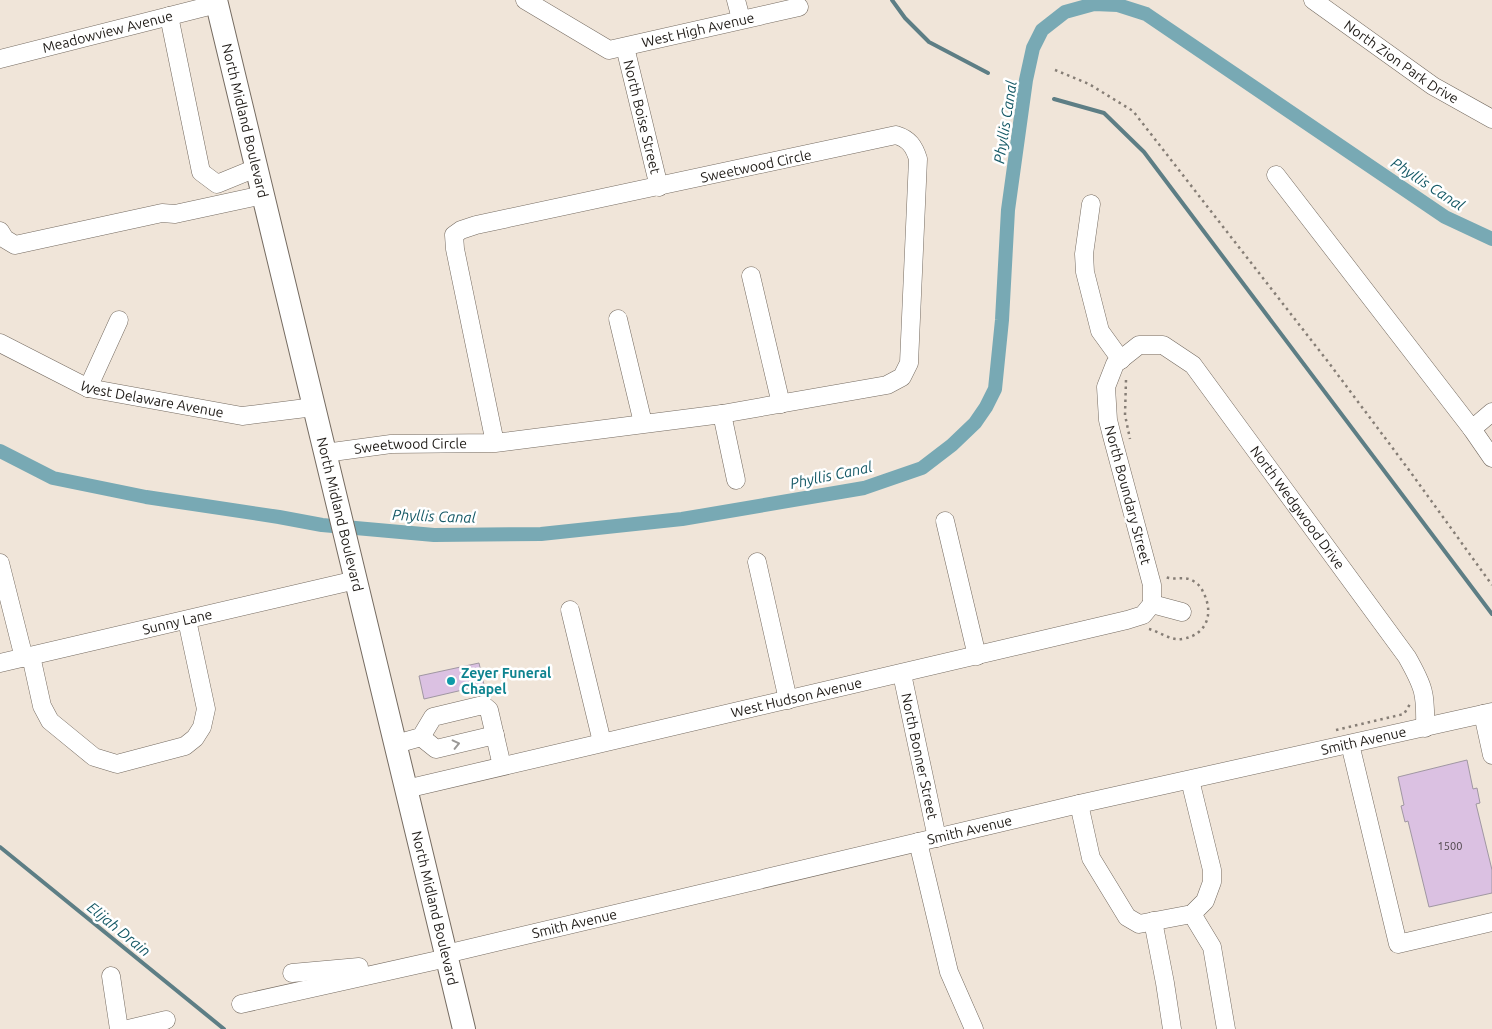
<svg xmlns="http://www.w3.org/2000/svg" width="1492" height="1029" font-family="Ubuntu,sans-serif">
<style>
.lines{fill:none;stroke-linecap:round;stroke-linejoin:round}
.stream{stroke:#5d7e85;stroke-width:4}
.canal{stroke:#78a9b4;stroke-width:14}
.building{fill:#dbc1e2;stroke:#a097a2}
.minor-casing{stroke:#756b61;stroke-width:19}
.major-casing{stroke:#756b61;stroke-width:24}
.path{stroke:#867e76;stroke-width:2.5;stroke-dasharray:2.5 4;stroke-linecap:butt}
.minor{stroke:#fff;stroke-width:18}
.major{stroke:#fff;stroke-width:22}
.oneway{stroke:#9a9896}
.culture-dot{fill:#0f9aa8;stroke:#fff;stroke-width:2}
.labels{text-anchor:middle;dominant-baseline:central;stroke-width:5;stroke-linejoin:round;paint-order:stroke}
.number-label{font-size:11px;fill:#4d4449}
.street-label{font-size:14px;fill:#1e1a16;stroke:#fff}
.culture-label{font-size:14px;font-weight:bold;fill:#0d838f;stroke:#fff;text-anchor:start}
.water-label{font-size:15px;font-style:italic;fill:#155966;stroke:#fff}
</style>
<rect width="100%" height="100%" fill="#f0e5d9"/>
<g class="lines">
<path class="stream" d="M892,0L905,18L929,42L988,73
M1054,99L1104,113L1144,152L1492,614
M0,847L224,1029"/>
<path class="canal" d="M0,451L53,478L146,497L279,517L322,525L434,535L541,534L682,519L864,488L922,468L952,445L975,423L986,407L995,389L1002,320L1008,210L1026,80L1033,48L1042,30L1065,12L1094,4L1118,5L1146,14L1445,217L1492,239"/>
</g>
<path class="building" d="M479,663L484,685L424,699L419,676Z
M1467,760L1473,789L1477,788L1480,803L1476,804L1492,870V893L1429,907L1408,821L1405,822L1401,806L1404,805L1398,777Z"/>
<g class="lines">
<defs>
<g id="minor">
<path id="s1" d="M525,0L609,50L799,7"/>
<path d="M736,0L741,19"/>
<path id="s2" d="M1313,0L1433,86L1492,119"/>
<path d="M169,16L201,172L217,184L256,168"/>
<path id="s3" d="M625,47L659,187"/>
<path id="s4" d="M0,59L217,4"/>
<path d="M1276,175L1472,429L1492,412"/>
<path d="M1091,204L1084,254L1085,272L1100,331L1121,360"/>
<path d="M0,231L5,239L15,245L162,213L175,214L263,195"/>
<path d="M751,276L781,404"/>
<path d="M618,319L643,423"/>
<path id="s5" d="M0,343L88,388L242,416L314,407"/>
<path d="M88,388L119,320"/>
<path d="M722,414L736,480"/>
<path d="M1472,429L1492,458"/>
<path id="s6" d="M325,453L391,444L495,443L722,414L887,385L902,377L909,363L918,159C914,146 909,139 896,135L476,225L461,230L454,235L455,249L495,443"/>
<path d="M945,521L977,656"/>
<path d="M757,562L788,700"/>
<path d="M0,563L24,658"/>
<path id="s7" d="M1152,604V585L1112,436L1108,420L1106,387L1115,364L1139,345H1163L1193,365L1407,657C1424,687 1426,694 1425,728"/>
<path d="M1152,604L1182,612"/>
<path d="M570,610L602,742"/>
<path d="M31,656L42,706L50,721L94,757L117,764L185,746L195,738L202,727L206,709L187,620"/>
<path id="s8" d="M0,663L356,580"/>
<path id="s9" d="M902,674L937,838"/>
<path d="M1483,714L1492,755"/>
<path d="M421,737L436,749L495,735"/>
<path d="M396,744L421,737L433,717L483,705L489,710L502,766"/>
<path d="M1350,744L1398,944L1492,922"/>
<path id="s10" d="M406,789L1127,620L1143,615L1152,604"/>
<path d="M1079,804L1091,858L1127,917L1139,924L1192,914L1205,901L1212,882V870L1190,780"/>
<path d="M918,842L949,972L974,1029"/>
<path d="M1192,914L1212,947L1226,1029"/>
<path d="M1153,921L1165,983L1172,1029"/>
<path id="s11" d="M446,954L1079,804L1492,712"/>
<path d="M292,973L359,967"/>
<path d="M111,976L119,1029"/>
<path d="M241,1004L447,958"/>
<path d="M128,1029L166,1020"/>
</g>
<g id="major">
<path id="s12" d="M216,0L464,1029"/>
</g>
</defs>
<use href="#minor" class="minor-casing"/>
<use href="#major" class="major-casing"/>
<path class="path" d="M1055,70L1089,84L1133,111L1329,363L1409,470L1492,585
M1126,380L1125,415L1130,439
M1149,629C1160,632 1171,641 1182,639C1208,635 1214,612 1203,592C1201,586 1195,581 1189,579C1181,577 1173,580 1166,577
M1336,730L1404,714L1410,704"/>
<use href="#minor" class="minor"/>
<use href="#major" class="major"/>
</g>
<defs><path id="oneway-chevron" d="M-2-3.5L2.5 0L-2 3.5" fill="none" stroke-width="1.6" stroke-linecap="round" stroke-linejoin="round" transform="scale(1.25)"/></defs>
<use class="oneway" href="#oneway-chevron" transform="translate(456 744) rotate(-13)"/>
<circle class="culture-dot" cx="451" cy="681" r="5"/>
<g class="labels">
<g class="number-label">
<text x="1450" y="846">1500</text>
</g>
<g class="street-label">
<text stroke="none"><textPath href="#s1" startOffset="189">West High Avenue</textPath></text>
<text stroke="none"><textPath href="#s4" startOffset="111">Meadowview Avenue</textPath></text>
<text stroke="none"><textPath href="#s2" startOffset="108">North Zion Park Drive</textPath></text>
<text stroke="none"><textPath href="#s3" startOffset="72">North Boise Street</textPath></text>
<text stroke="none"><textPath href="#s12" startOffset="124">North Midland Boulevard</textPath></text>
<text transform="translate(756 166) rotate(-12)">Sweetwood Circle</text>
<text stroke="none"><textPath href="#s5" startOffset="164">West Delaware Avenue</textPath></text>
<text stroke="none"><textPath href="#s6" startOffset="86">Sweetwood Circle</textPath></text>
<text transform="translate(1128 495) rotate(75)">North Boundary Street</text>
<text stroke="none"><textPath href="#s7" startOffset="515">North Wedgwood Drive</textPath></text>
<text stroke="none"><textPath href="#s12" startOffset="529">North Midland Boulevard</textPath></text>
<text stroke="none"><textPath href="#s8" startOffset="182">Sunny Lane</textPath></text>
<text stroke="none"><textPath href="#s10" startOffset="401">West Hudson Avenue</textPath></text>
<text stroke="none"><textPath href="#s11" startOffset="942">Smith Avenue</textPath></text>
<text stroke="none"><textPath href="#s9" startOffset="84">North Bonner Street</textPath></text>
<text stroke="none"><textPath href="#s11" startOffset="538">Smith Avenue</textPath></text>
<text stroke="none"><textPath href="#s12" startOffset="934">North Midland Boulevard</textPath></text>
<text stroke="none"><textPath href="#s11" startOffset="132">Smith Avenue</textPath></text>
</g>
<g class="culture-label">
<text x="461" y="673">Zeyer Funeral<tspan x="461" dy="16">Chapel</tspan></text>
</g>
<g class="water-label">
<text transform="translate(1005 122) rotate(-81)">Phyllis Canal</text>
<text transform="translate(1428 184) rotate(33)">Phyllis Canal</text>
<text transform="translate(831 475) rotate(-12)">Phyllis Canal</text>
<text transform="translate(434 516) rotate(2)">Phyllis Canal</text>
<text transform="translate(119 929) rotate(39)">Elijah Drain</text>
</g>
</g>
</svg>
